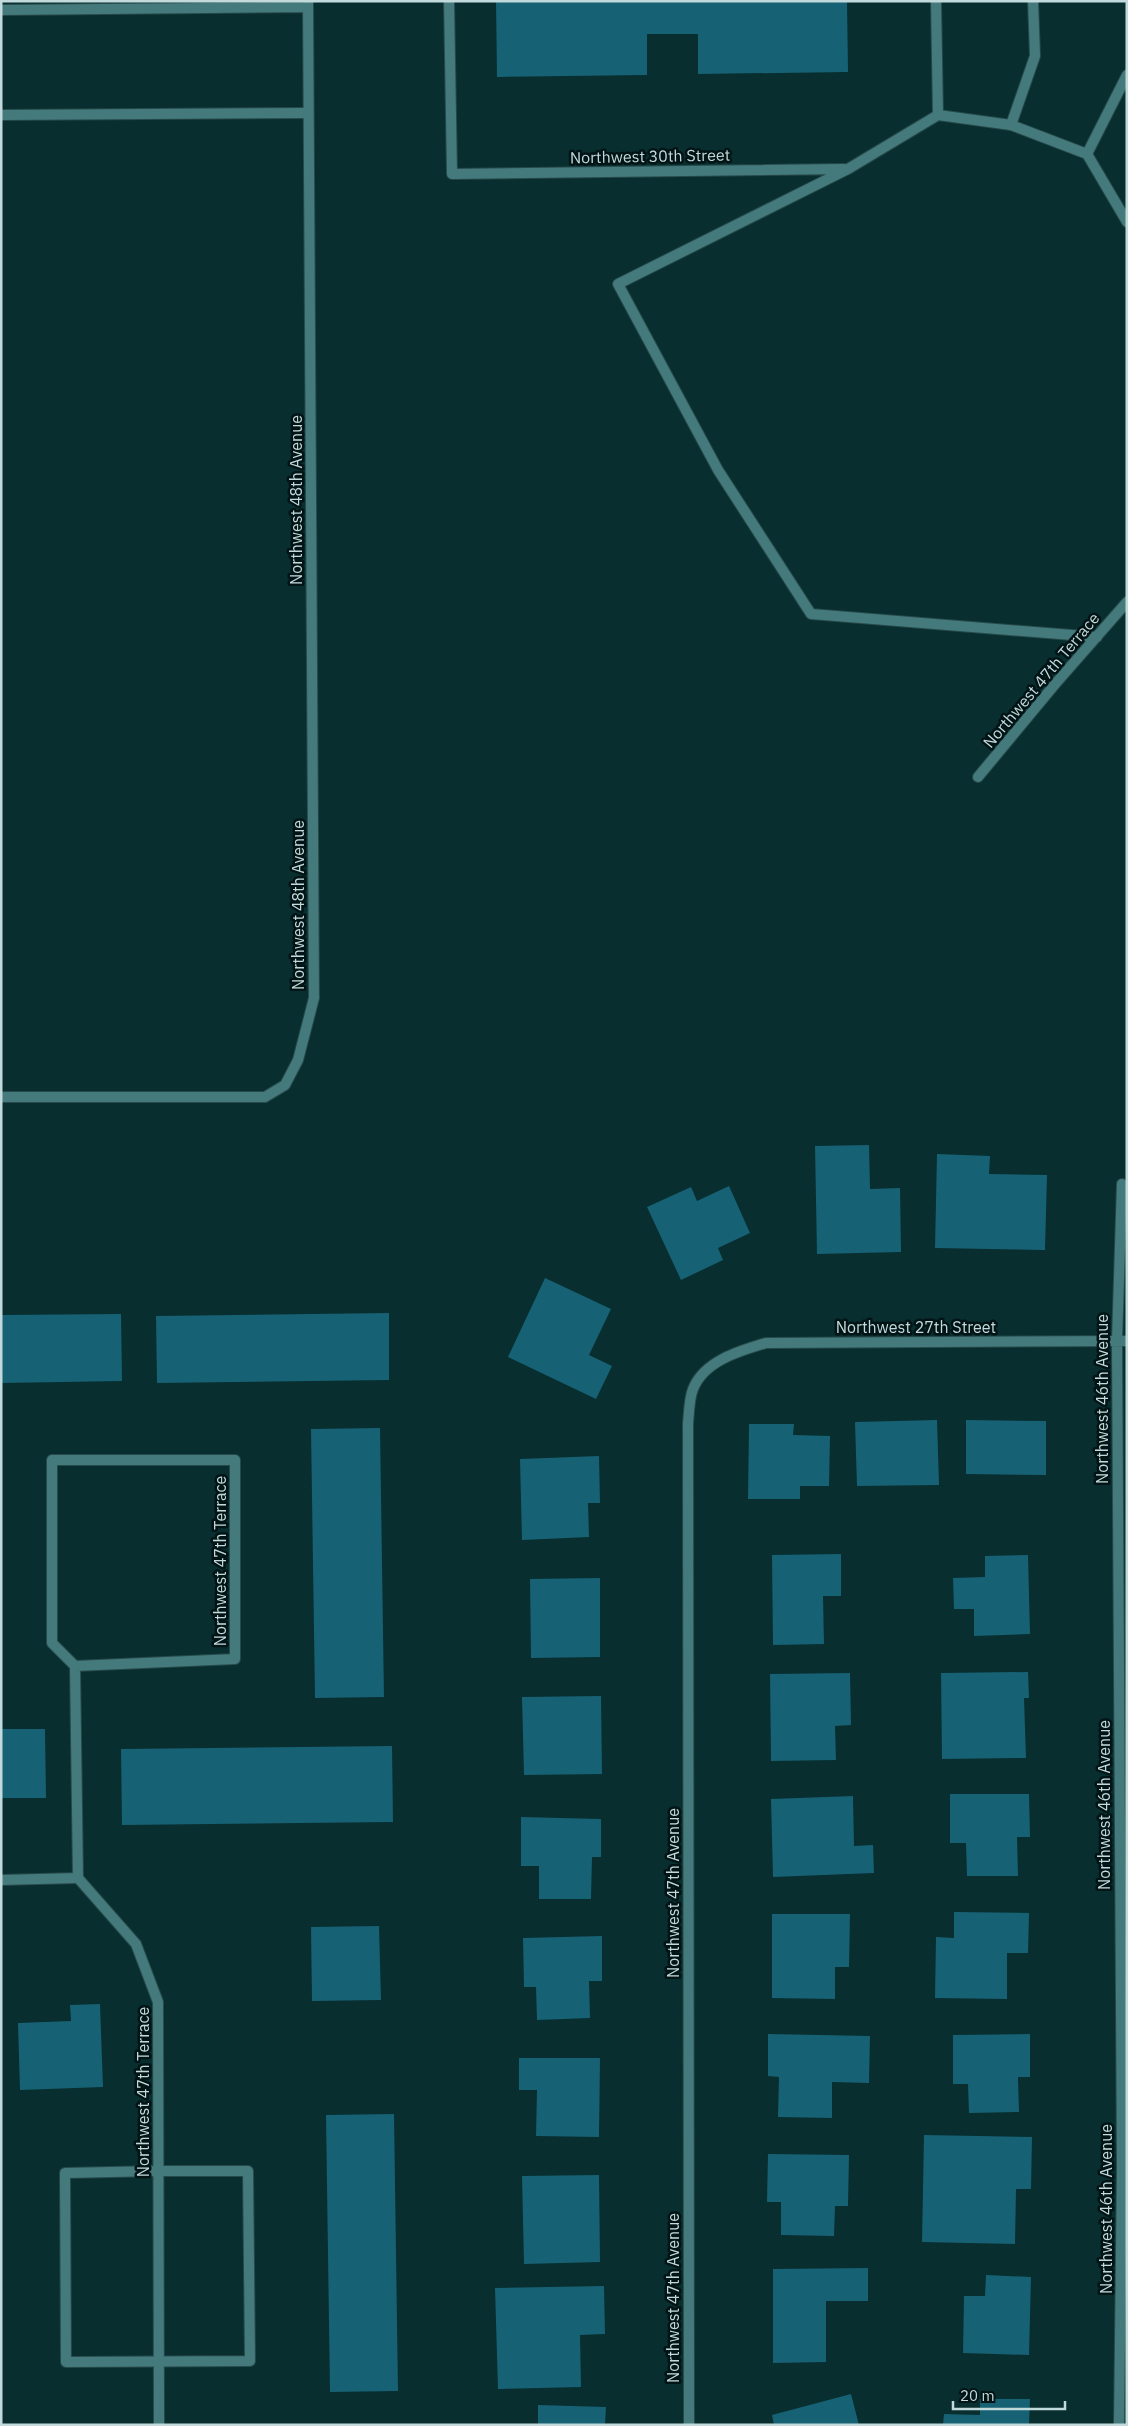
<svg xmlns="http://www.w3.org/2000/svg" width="1128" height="2426" font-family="'IBM Plex Sans',sans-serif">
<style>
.building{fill:#176174}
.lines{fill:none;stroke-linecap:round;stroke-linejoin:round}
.lane-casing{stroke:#264a4b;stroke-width:12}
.street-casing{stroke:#264a4b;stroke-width:12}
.lane{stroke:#457a7c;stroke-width:10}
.street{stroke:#457a7c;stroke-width:10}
.labels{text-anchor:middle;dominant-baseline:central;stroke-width:5;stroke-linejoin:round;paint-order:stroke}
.street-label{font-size:16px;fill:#c2dadb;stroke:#021415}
</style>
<rect width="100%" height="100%" fill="#082e2f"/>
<path class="building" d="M496,1H847L848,72L698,74V34H647V75L497,77Z
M869,1145L870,1189L900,1188L901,1252L817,1254L815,1146Z
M937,1154L990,1156L989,1174L1047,1175L1045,1250L935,1248Z
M729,1186L750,1233L718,1248L723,1260L681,1280L647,1207L691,1187L697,1201Z
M545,1278L611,1309L589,1355L612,1366L596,1399L508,1357Z
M389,1313V1380L157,1383L156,1316Z
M121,1314L122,1381L1,1383V1315Z
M937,1420L939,1485L857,1486L855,1422Z
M966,1420L1046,1421V1475L966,1474Z
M749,1424H794L793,1435L830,1436L829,1486H800V1499H748Z
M380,1428L384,1697L315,1698L311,1429Z
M599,1456L600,1503H588L589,1537L522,1540L520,1459Z
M841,1554V1596H823L824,1644L773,1645L772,1555Z
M1028,1555L1030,1634L974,1636V1609H954L953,1578L985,1577V1556Z
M600,1578V1657L531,1658L530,1579Z
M1028,1672L1029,1698H1024L1026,1758L942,1759L941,1673Z
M850,1673L851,1725L835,1726L836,1760L771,1761L770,1674Z
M601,1696L602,1774L524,1775L522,1697Z
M1,1729H45L46,1798H1Z
M392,1746L393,1822L122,1825L121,1749Z
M950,1794H1029L1030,1837H1017L1018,1876H967L966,1843H950Z
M853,1796L854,1846L873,1845L874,1873L773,1877L771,1799Z
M521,1817L601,1819V1857H592L591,1899H539V1866H521Z
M954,1912L1029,1913L1028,1953H1007V1999L935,1998L936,1937L954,1938Z
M772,1914H850L849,1967H835V1999L772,1998Z
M379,1926L381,2000L312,2001L311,1927Z
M602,1936V1981H589L590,2018L537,2020L536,1987H524L523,1938Z
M100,2004L103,2087L20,2090L18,2023L71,2021L70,2005Z
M768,2034L870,2036L869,2083L832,2082V2118L778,2117L779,2077L768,2076Z
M1030,2034V2077H1018L1019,2112L969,2113L968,2084H953V2035Z
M519,2058H600L599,2137L536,2136L537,2090H519Z
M394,2114L398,2391L330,2392L326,2115Z
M924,2135L1032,2137L1031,2189H1016L1015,2244L922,2242Z
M768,2154L849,2155L848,2206H835L834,2236L781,2235V2202H767Z
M599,2175L600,2262L524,2264L522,2176Z
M868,2268V2301H826V2362L773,2363V2269Z
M986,2275L1031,2277L1029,2355L963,2353L964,2296H985Z
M604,2286L605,2334L580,2335L581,2387L498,2389L495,2288Z
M851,2394L859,2425H774L772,2415Z
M980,2399H1030L1029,2425H943L944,2414L980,2415Z
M538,2405L606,2407L605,2425H538Z"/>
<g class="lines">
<defs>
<path id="lane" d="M1,115L308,113
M1011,125L1035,56L1033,1
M1087,154L1127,75
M1,1880L78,1878
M158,2171H248L250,2361L66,2362L65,2173Z"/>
<path id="street" d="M449,1L452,174L844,169
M936,1L938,115
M1,10L308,7
M938,115L848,169L618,284L718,470L811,614L1097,637
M938,115L1011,125L1087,154L1127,222
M978,777L1056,683L1127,602
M1,1097H265L285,1085L298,1060L314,998L308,1
M75,1666L235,1659V1460H52V1643L75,1666L78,1878L136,1944L158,2002L159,2425
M689,2425L688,1424C689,1413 689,1399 693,1389C704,1361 739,1351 766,1343L1127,1341
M1119,2425L1122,2167L1117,1341L1122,1184"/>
</defs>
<use href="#lane" class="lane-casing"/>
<use href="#street" class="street-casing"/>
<use href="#lane" class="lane"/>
<use href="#street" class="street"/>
</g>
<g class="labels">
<g class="street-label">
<text transform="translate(650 156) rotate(-1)">Northwest 30th Street</text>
<text transform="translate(296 500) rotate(-90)">Northwest 48th Avenue</text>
<text transform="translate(1041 680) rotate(-50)">Northwest 47th Terrace</text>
<text transform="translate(298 905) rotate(-90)">Northwest 48th Avenue</text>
<text x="916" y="1327">Northwest 27th Street</text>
<text transform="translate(1102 1399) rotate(-90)">Northwest 46th Avenue</text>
<text transform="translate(220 1561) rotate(-90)">Northwest 47th Terrace</text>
<text transform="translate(1104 1805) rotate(-90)">Northwest 46th Avenue</text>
<text transform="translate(673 1893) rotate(-90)">Northwest 47th Avenue</text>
<text transform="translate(143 2092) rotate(-90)">Northwest 47th Terrace</text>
<text transform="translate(1106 2209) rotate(-90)">Northwest 46th Avenue</text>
<text transform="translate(673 2298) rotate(-90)">Northwest 47th Avenue</text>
</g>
</g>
<rect width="1128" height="2426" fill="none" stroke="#c2dadb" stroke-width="5"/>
<path d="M953 2401v8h112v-8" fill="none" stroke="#c2dadb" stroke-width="2.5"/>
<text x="960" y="2401" font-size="15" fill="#c2dadb" stroke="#021415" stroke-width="4" paint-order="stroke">20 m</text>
</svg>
